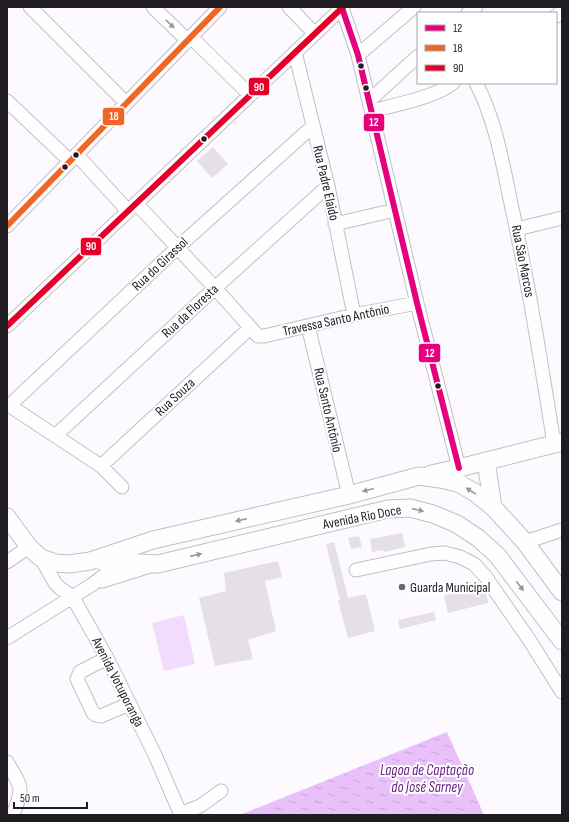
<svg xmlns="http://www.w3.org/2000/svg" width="569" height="822" font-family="'Sofia Sans Condensed',sans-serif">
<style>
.green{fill:#f3dbfd}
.water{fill:url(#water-ripples)}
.building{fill:#e4e0e6}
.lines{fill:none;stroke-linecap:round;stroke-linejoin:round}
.minor-casing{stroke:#c3bfc5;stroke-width:15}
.major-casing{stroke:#c3bfc5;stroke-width:19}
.minor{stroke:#fffeff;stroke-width:13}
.major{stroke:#fffeff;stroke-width:17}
.bus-1-casing{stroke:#fff;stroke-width:9}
.bus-2-casing{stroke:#fff;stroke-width:9}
.bus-3-casing{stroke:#fff;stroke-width:9}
.bus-1{stroke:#e5007d;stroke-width:6}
.bus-2{stroke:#f26522;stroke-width:6}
.bus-3{stroke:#e4002b;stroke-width:6}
.oneway{fill:#9b989c}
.bus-dot{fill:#211b24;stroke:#fff;stroke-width:1.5}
.poi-dot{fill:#6e6970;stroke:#fff;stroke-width:1.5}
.labels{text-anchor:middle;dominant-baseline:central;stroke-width:4;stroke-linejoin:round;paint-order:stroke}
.street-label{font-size:14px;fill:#211b24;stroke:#fff}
.poi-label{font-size:14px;fill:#211b24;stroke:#fff;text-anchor:start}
.water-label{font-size:15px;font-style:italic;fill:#682280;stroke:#fff}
.line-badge{stroke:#fff;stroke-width:1.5}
.badge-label{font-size:11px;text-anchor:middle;font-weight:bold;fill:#fff}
</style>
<defs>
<pattern id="water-ripples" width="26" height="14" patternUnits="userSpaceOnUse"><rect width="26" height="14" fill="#e9c0fa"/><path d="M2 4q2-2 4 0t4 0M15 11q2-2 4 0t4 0" fill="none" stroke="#c8a4d6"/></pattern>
</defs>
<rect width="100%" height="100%" fill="#fcfafe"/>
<path class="green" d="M184,615L195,664L164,671L152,623Z"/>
<path class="water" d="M447,732L484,815H242V814Z"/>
<path class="building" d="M213,147L228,164L212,178L197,161Z
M402,533L405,547L384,552L383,550L372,552L370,539Z
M359,536L362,547L351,549L348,538Z
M334,542L348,598L366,594L375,631L348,638L338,601L340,600L326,544Z
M278,561L282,577L265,581L276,631L248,640L253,659L215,666L199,598L226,591L224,573Z
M483,586L486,591L488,603L448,613L444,596Z
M434,612L436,620L400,629L398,620Z"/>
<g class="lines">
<defs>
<path id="minor" d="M30,7L126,103
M153,7L188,41
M289,7L315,34
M342,8L358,55L417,303L459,468
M468,13L476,7
M556,16L562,12
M191,37L250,95
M295,52L328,186L354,315
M358,55L414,7
M476,83C495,119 502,160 510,199C528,280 541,362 554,444
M370,100L418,56
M7,101L70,161
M372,111C394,105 436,97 453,83
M77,155L128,211
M136,203L215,288L258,336H264L354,315L417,303
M335,224L395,210
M7,226L220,7
M517,229L562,218
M7,326L343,7
M308,326L349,495
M7,404L101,466L122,487
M10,405L177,248L313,126
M55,436L215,288L328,186
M101,466L250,328
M525,542L562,530
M41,558L55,583L61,589L72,596L107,658L155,755L181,815
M7,562L29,547
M356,570L431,554L445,553L460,557L474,564L485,576L530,641L562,692
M102,581L150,566
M7,638L93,584L125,559
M107,658L80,672L77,679L93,713L96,715L101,716L129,704
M7,762C22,788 24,786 13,815
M180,814L200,806L221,791"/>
<path id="major" d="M486,461L493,507
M431,474L459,468L562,442
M7,517L29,547L41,558L56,563L69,564L90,561L153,540L349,495L419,476L440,479L458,483L474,492L493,507L525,542L562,592
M102,561L158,564L388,509L410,508L433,514L457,524L478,538L497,555L562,641"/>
</defs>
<use href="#minor" class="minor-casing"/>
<use href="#major" class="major-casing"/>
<use href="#minor" class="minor"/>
<use href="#major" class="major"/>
<defs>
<path id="bus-1" d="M342,8L358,55L417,303L459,468"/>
<path id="bus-2" d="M7,226L220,7"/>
<path id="bus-3" d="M7,326L343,7"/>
</defs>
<use href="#bus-1" class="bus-1-casing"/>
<use href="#bus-2" class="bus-2-casing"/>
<use href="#bus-3" class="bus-3-casing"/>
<use href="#bus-1" class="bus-1"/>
<use href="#bus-2" class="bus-2"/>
<use href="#bus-3" class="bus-3"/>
</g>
<defs><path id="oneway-solid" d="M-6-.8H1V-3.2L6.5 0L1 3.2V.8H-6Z"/></defs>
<g class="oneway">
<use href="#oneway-solid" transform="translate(170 24) rotate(44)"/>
<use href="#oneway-solid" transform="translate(368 490) rotate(166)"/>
<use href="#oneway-solid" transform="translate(471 491) rotate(-148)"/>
<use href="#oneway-solid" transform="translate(418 510) rotate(13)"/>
<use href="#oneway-solid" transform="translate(241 520) rotate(167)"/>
<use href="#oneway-solid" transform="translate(196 555) rotate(-13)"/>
<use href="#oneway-solid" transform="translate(520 586) rotate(53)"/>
</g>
<g class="bus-dot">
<circle cx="361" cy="66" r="3.5"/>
<circle cx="366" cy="88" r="3.5"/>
<circle cx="204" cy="139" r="3.5"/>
<circle cx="76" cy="155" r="3.5"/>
<circle cx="65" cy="167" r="3.5"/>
<circle cx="438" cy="386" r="3.5"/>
</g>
<circle class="poi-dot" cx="402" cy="587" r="4"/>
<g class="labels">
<g class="street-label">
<text transform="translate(326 183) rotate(77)">Rua Padre Elaido</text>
<text transform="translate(523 261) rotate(79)">Rua São Marcos</text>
<text transform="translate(160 264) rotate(-43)">Rua do Girassol</text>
<text transform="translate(190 311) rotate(-43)">Rua da Floresta</text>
<text transform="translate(336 320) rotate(-12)">Travessa Santo Antônio</text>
<text transform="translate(175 397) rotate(-43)">Rua Souza</text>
<text transform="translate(328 410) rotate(77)">Rua Santo Antônio</text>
<text transform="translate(362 517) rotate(-11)">Avenida Rio Doce</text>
<text transform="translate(118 682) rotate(63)">Avenida Votuporanga</text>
</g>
<g class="poi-label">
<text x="410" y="587">Guarda Municipal</text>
</g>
<g class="water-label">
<text x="427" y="770">Lagoa de Captação<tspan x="427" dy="17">do José Sarney</tspan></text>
</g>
</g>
<g class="line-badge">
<rect x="248" y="77" width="22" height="19" rx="4" fill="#e4002b"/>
<rect x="102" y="107" width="23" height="19" rx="4" fill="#f26522"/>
<rect x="363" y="113" width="22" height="19" rx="4" fill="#e5007d"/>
<rect x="80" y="237" width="22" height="19" rx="4" fill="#e4002b"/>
<rect x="418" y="343" width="23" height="20" rx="4" fill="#e5007d"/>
</g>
<g class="badge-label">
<text x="259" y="91">90</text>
<text x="114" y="120">18</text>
<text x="374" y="126">12</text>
<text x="91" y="250">90</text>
<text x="430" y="357">12</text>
</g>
<rect width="569" height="822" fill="none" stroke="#211b24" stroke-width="16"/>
<rect x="417" y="12" width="140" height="72" fill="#ffffff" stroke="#a6a4a7"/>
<rect x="425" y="25" width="20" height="6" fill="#e5007d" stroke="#a6a4a7"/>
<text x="453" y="32" font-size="12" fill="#211b24">12</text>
<rect x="425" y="45" width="20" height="6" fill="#f26522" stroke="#a6a4a7"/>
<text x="453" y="52" font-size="12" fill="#211b24">18</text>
<rect x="425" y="65" width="20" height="6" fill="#e4002b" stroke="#a6a4a7"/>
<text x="453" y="72" font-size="12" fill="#211b24">90</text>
<path d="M14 802v6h73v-6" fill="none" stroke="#211b24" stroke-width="2"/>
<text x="20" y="802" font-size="12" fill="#211b24" stroke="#ffffff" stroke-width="3" paint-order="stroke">50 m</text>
</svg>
